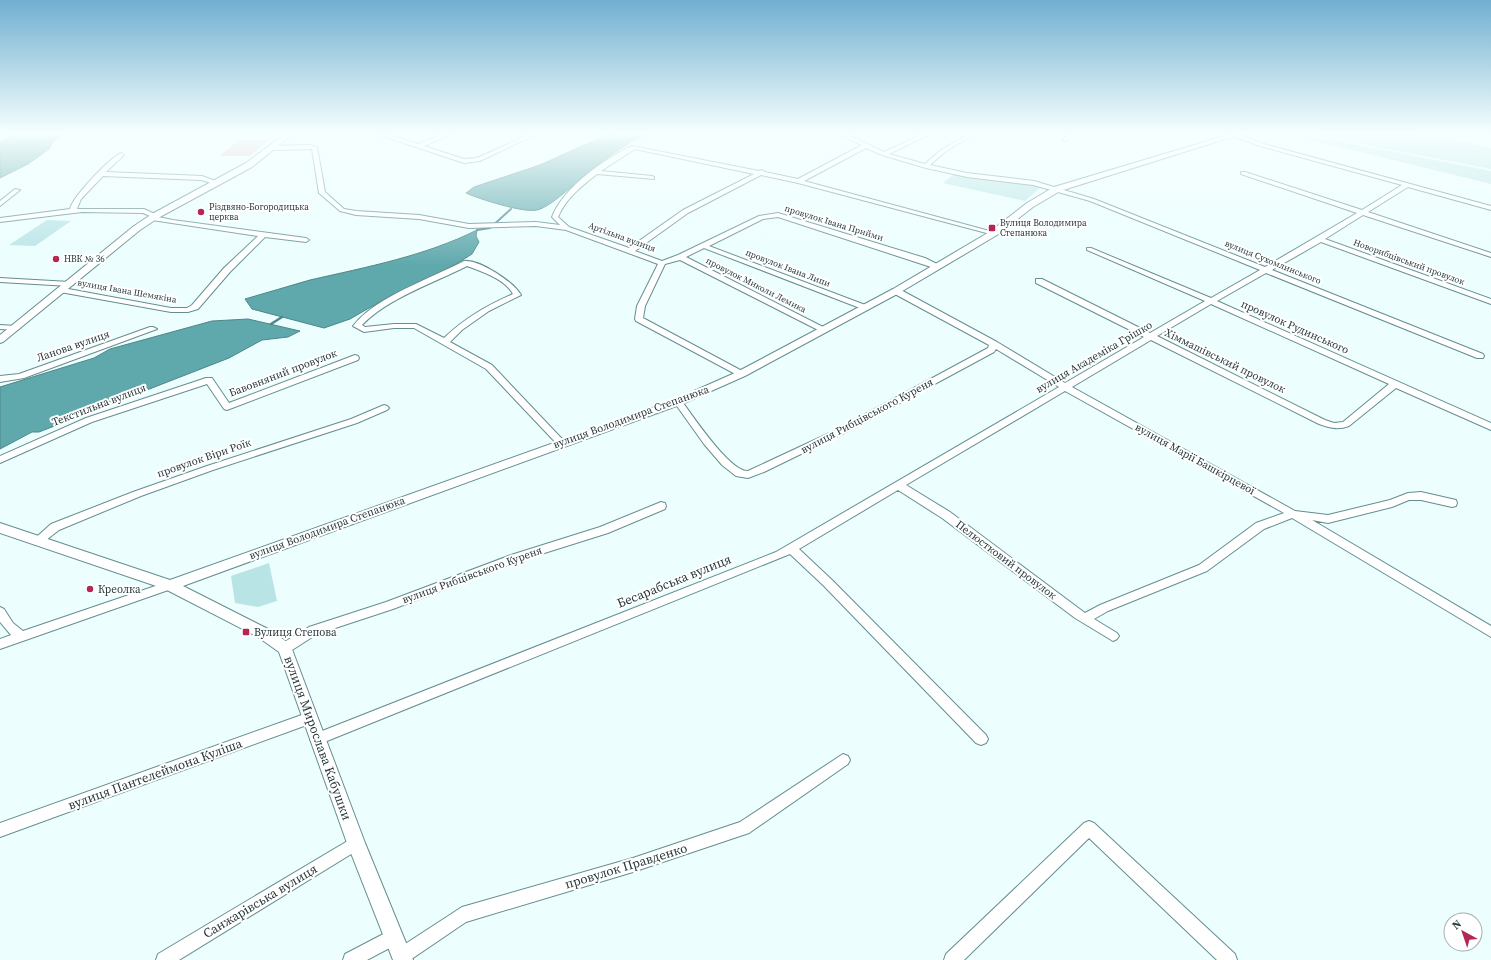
<svg xmlns="http://www.w3.org/2000/svg" width="1491" height="960" font-family="'Source Serif 4',serif">
<style>
.green{fill:#b9e4e6}
.water{fill:#5fa8ac;stroke:#4e868a}
.lines{fill:none;stroke-linecap:round;stroke-linejoin:round}
.stream-far1{stroke:#4e868a;stroke-width:2}
.stream{stroke:#4e868a;stroke-width:2.5}
.building{fill:#e2bac0}
.minor-casing{stroke:#648e90;stroke-width:2}
.tertiary-casing{stroke:#648e90;stroke-width:2}
.minor{fill:#fff;fill-rule:evenodd}
.tertiary{fill:#fff;fill-rule:evenodd}
.poi-dot{fill:#b62652;stroke:#fff;stroke-width:1.5}
.labels{text-anchor:middle;dominant-baseline:central;stroke-width:4;stroke-linejoin:round;paint-order:stroke}
.far-poi-label{font-size:9px;fill:#263839;stroke:#fff;text-anchor:start}
.far-street-label{font-size:9px;fill:#263839;stroke:#fff}
.street-label{font-size:11px;fill:#263839;stroke:#fff}
.poi-label{font-size:11px;fill:#263839;stroke:#fff;text-anchor:start}
.near-street-label{font-size:13px;fill:#263839;stroke:#fff}
</style>
<rect width="100%" height="100%" fill="#ecfefe"/>
<path class="green" d="M1325,132H1386L1448,138L1491,148V169L1314,135Z
M1299,137L1328,139L1491,171V184Z
M954,174L1042,186L1025,201L943,183Z
M47,220L71,221L35,246L9,245Z
M269,563L277,601L258,607L235,603L231,576Z"/>
<path class="water" d="M19,132H65L53,142L49,149L28,164L0,178V142Z
M613,132H650C630,142 611,154 593,168C580,178 552,207 537,210C523,213 479,199 466,193L474,187L540,165Z
M477,230L476,236L479,242L472,254L453,266L383,300L350,319L324,328L252,309L245,299C267,293 288,286 310,280C367,267 425,256 477,230Z
M248,319L300,331L288,337L262,340L229,358L39,432H32L0,449V387L94,358L110,349L212,321Z"/>
<g class="lines">
<path class="stream-far1" d="M477,230L490,228L511,209"/>
<path class="stream" d="M271,324L282,317"/>
</g>
<path class="building" d="M239,140H269L250,156H219Z"/>
<g class="lines">
<defs>
<path id="minor" d="M371,132H378L418,144L448,132H454V133L424,146L464,159L477,158L535,132H541L480,161L464,163Z
M837,132H842L884,152L927,132H932V133L889,154L925,164L941,150L972,132H977L945,152L930,165L967,173L1034,181L1094,199L1265,267L1357,213L1241,174V172H1245L1362,210L1402,185L1260,146L1233,136V134H1237L1264,144L1491,206V210L1408,187L1368,212L1491,253V257L1363,215L1325,239L1491,299V304L1321,242L1272,270L1483,354L1484,356L1483,358H1477L1266,273L1217,301L1491,423V430L1396,388L1349,426C1338,430 1330,428 1319,424L1151,340L1072,387L1295,511L1328,515L1390,500L1408,493L1421,492L1456,500L1457,503L1456,506L1452,507L1421,500H1409L1392,507L1328,523L1312,520L1491,626V637L1292,518L1264,529L1207,571L1108,611L1094,619L1117,633L1119,636L1117,639L1113,641L1075,618L942,518L898,490L799,549L832,580L986,735L988,739L986,743L981,745L976,743L824,586L790,554L322,743L317,745L312,743L310,739L312,735L776,552L1059,387L996,349L994,352L842,434L764,472L748,478L736,476L722,465L704,444L674,402L675,400H681C692,415 730,472 748,471L836,430L988,348L989,345L893,293V289H899L997,342L1065,383L1144,337L1036,283V279H1042L1150,333L1205,301L1087,250V248H1091L1211,298L1260,270L1090,201L1033,185L967,177L926,168L882,155L866,148L804,181L997,233L994,235L798,183L761,175L688,213L635,251L662,261L678,255L759,216L778,213L925,258L941,266L940,268H934L778,217L763,219L709,246L868,306L869,308L865,310L704,248L686,257L825,328V332H822L680,260L665,264L645,306L643,318L744,372L745,374L741,377L636,321L635,319L637,306L658,264L566,230L536,226L469,228L419,219L356,215L340,211L319,193L312,149L272,150L269,148L272,146L309,145L317,147L325,192L344,209L356,211L419,215L469,224L536,222L560,225L552,217C563,188 604,159 632,146L759,171L762,170L765,172L798,179L862,145L837,133ZM635,149L754,174L683,210L629,248L569,227L558,217C566,198 582,186 597,174L654,179V177L652,176L601,171ZM1211,304L1389,384L1343,422L1334,423L1325,420L1157,336ZM1065,391L1284,513L1256,523L1199,565L1100,605L1085,613L950,512L906,485Z
M1067,132H1072L1067,141H1063Z
M121,153L124,155L123,156L106,172L202,176L221,183L218,185L201,180L103,176L81,199L77,209H144L157,215L158,217L173,220L306,238L309,240L306,242L265,237L230,272L198,309L188,312H171L60,292V288H63L171,308H187L192,305L224,268L258,236L152,220L149,218L150,216L143,213L82,212L0,222V218L70,209C73,196 109,159 121,153Z
M15,189L20,190L0,206V201Z
M464,261C479,259 514,282 521,295L489,311L462,330L450,342L492,365L564,441L566,443L564,445H558L486,369L414,328H394L364,332L353,326C375,297 432,278 464,261ZM467,266C483,272 505,279 513,294C486,306 465,318 444,338L416,324H394L365,327L362,325C388,298 434,283 467,266Z
M0,278L70,282L74,284L70,286L0,282Z
M0,325L16,326L20,328L16,330L0,329Z
M150,327H153L157,329L24,378L0,382V376L19,374Z
M355,355L358,356L359,358L358,360L227,410L224,409L207,384L92,422L0,463V456L86,418L206,378H212L229,403Z
M384,405L387,406L389,408L387,410L357,423L213,470L141,496L59,530L41,544H33L32,541L51,524L133,492L207,466L351,419Z
M661,502L665,503L666,506L665,509L608,533L519,561L393,609L317,634L289,652L285,653L281,652L279,648L281,644L309,627L386,602L511,555L600,527Z
M170,581L174,582L176,585L174,588L0,649V639L11,635L0,622V607L4,609L13,623L23,631Z
M310,712L315,714L317,718L315,722L0,837V823Z
M843,754L848,756L850,760L848,764L749,833L633,872L466,922L410,960H396L394,956L396,950L462,907L633,858L740,822Z
M1089,821L1094,823L1235,954L1237,960H1217L1089,838L964,960H944L946,954L1084,823Z
M356,836L361,838L363,843L361,848L179,960H156L158,954Z
M393,929L399,931L401,937L399,943L367,960H343L345,954Z"/>
<path id="tertiary" d="M288,132H295L252,167L158,218L140,230L3,342L0,343V335L134,226L152,214L246,163Z
M1231,132H1237L1238,135L1060,191L1033,207L997,235L899,293L745,376L682,404L183,586L268,629L290,644L365,843L413,960H393L347,843L279,652L258,637L165,589L0,533V523L170,580L674,400L737,372L893,289L991,231L1027,203L1054,187L1231,134Z"/>
</defs>
<use href="#minor" class="minor-casing"/>
<use href="#tertiary" class="tertiary-casing"/>
<use href="#minor" class="minor"/>
<use href="#tertiary" class="tertiary"/>
</g>
<linearGradient id="sky" x2="0" y2="1"><stop stop-color="#71afd0"/><stop offset="0.5" stop-color="#f6ffff"/><stop offset="1" stop-color="#f6ffff" stop-opacity="0"/></linearGradient>
<rect width="1491" height="266" fill="url(#sky)"/>
<g class="poi-dot">
<circle cx="201" cy="212" r="4"/>
<rect x="988" y="224" width="8" height="8" rx="2"/>
<circle cx="56" cy="259" r="4"/>
<circle cx="90" cy="589" r="4"/>
<rect x="242" y="628" width="8" height="8" rx="2"/>
</g>
<g class="labels">
<g class="far-poi-label">
<text x="209" y="207">Різдвяно-Богородицька<tspan x="209" dy="10">церква</tspan></text>
<text x="1000" y="223">Вулиця Володимира<tspan x="1000" dy="10">Степанюка</tspan></text>
<text x="64" y="259">НВК № 36</text>
</g>
<g class="far-street-label">
<text transform="translate(834 223) rotate(17)">провулок Івана Прийми</text>
<text transform="translate(622 237) rotate(20)">Артільна вулиця</text>
<text transform="translate(1273 262) rotate(22)">вулиця Сухомлинського</text>
<text transform="translate(1409 262) rotate(20)">Новорибцівський провулок</text>
<text transform="translate(788 268) rotate(21)">провулок Івана Липи</text>
<text transform="translate(756 285) rotate(27)">провулок Миколи Лемика</text>
<text transform="translate(127 291) rotate(10)">вулиця Івана Шемякіна</text>
</g>
<g class="street-label">
<text transform="translate(1295 327) rotate(24)">провулок Рудинського</text>
<text transform="translate(73 346) rotate(-19)">Ланова вулиця</text>
<text transform="translate(1094 357) rotate(-30)">вулиця Академіка Грішко</text>
<text transform="translate(1225 361) rotate(26)">Хіммашівський провулок</text>
<text transform="translate(283 373) rotate(-21)">Бавовняний провулок</text>
<text transform="translate(99 405) rotate(-21)">Текстильна вулиця</text>
<text transform="translate(867 416) rotate(-28)">вулиця Рибцівського Куреня</text>
<text transform="translate(631 417) rotate(-20)">вулиця Володимира Степанюка</text>
<text transform="translate(204 458) rotate(-19)">провулок Віри Роїк</text>
<text transform="translate(1195 459) rotate(29)">вулиця Марії Башкірцевої</text>
<text transform="translate(327 528) rotate(-20)">вулиця Володимира Степанюка</text>
<text transform="translate(1006 560) rotate(37)">Пелюстковий провулок</text>
<text transform="translate(472 575) rotate(-20)">вулиця Рибцівського Куреня</text>
</g>
<g class="poi-label">
<text x="98" y="589">Креолка</text>
<text x="254" y="632">Вулиця Степова</text>
</g>
<g class="near-street-label">
<text transform="translate(674 581) rotate(-22)">Бесарабська вулиця</text>
<text transform="translate(318 738) rotate(70)">вулиця Мирослава Кабушки</text>
<text transform="translate(155 774) rotate(-20)">вулиця Пантелеймона Куліша</text>
<text transform="translate(626 866) rotate(-17)">провулок Правденко</text>
<text transform="translate(260 901) rotate(-31)">Санжарівська вулиця</text>
</g>
</g>
<g transform="translate(1463 932) rotate(320)"><circle r="19" fill="#ffffff" stroke="#a8afb0"/>
<path d="M0-3L7 15L0 10L-7 15Z" fill="#b62652"/>
<text y="-6" font-size="11" font-weight="bold" text-anchor="middle" fill="#263839">N</text>
</g>
</svg>
